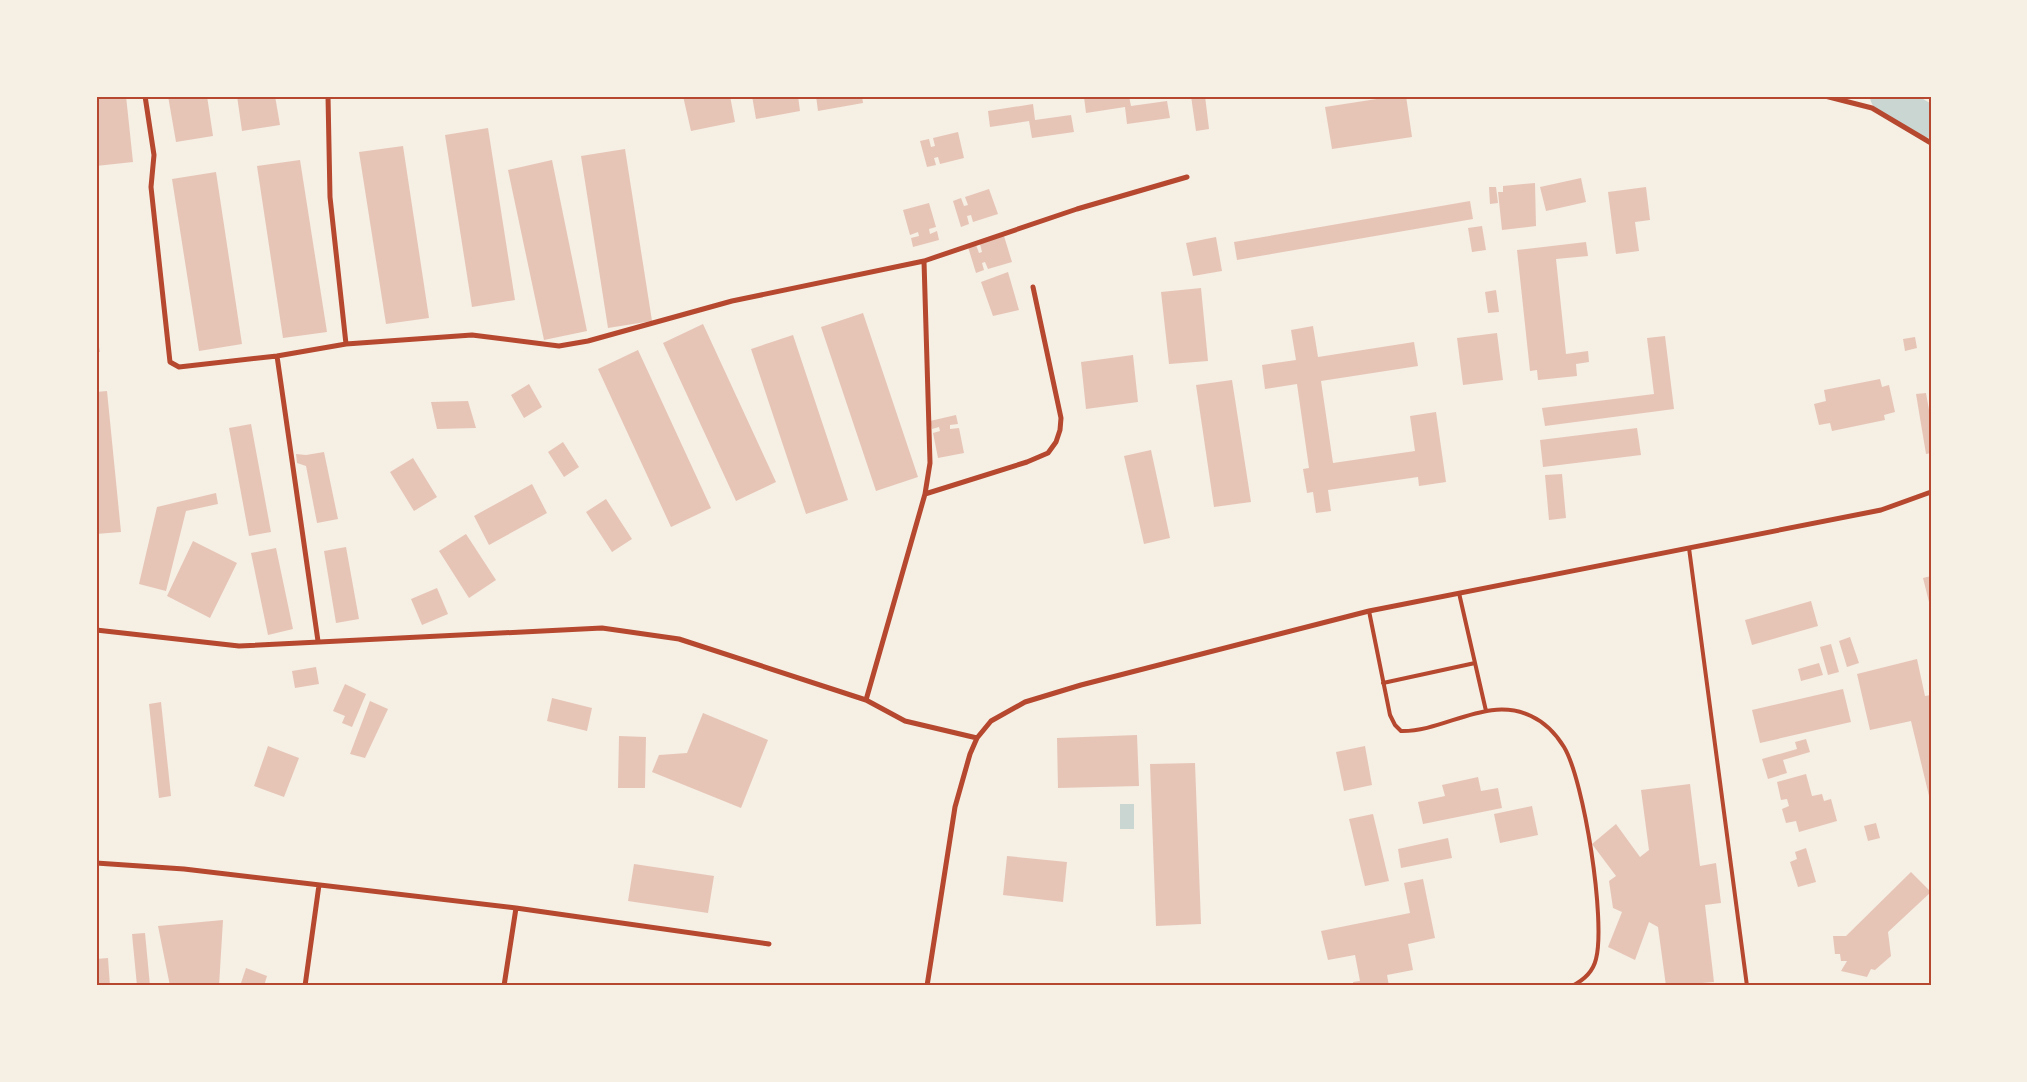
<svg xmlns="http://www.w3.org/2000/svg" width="2027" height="1082" font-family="'PT Sans',sans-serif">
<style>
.water{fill:#c9d6d2}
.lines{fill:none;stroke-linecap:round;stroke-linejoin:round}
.river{stroke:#c9d6d2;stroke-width:32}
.building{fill:#e6c5b7}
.service{stroke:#b5482f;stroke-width:4}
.minor{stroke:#b5482f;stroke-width:5}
.neatline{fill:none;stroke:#b5482f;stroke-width:2}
</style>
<rect width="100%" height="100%" fill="#f6efe4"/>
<path class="water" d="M1120,804H1134V829H1120Z"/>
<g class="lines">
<path class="river" d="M1886,96L1931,122"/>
</g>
<path class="building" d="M96,96H126L133,162L96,166Z
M168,96H207L213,136L176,142Z
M237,96H275L280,125L242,131Z
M683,96H730L735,122L691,131Z
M752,96H798L800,111L756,119Z
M816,96H862L863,103L818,111Z
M1129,96L1131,106L1167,101L1170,118L1127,124L1125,107L1086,113L1084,97Z
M1191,96H1205L1209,129L1196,131Z
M1396,96H1406L1412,137L1332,149L1325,107Z
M1033,104L1035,120L1071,115L1074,132L1032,138L1029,121L990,127L988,111Z
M488,128L515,300L472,307L445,135Z
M958,132L964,158L940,164L938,157L934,158L936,165L927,167L920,141L929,139L931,147L935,146L933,138Z
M403,146L429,318L386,324L359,152Z
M625,149L652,321L608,328L581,156Z
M300,160L327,332L283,338L257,166Z
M552,160L587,331L544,340L508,170Z
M216,172L242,344L199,351L172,179Z
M1581,178L1586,202L1546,211L1540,187Z
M1535,183L1536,226L1502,230L1498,192H1503V186Z
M1489,187H1496L1498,203L1490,204Z
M1646,187L1650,220L1635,222L1639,251L1616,254L1608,192Z
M989,189L998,214L973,222L971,215L967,216L969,224L961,227L953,201L961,198L964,206L968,205L965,197Z
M1470,201L1473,219L1237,260L1234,242Z
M929,203L936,227L929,229L930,234L937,231L939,240L913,247L911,238L919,236L918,232L910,235L903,210Z
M1482,226L1486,250L1472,252L1468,228Z
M1004,236L1012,262L988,269L985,262L982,263L984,270L976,273L968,247L976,245L979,253L982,252L980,244Z
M1216,237L1222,271L1193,276L1186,243Z
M1586,242L1588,256L1556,259L1566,354L1588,351L1589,362L1576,364L1577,376L1538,380L1537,370L1530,371L1517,250Z
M1008,272L1019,310L993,316L981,282Z
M1201,288L1208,361L1169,364L1161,292Z
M1496,290L1499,312L1488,313L1485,292Z
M863,313L918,477L876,491L821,327Z
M703,324L776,482L736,501L663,343Z
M1313,326L1318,357L1414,342L1418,366L1321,381L1333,463L1415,451L1410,416L1436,412L1446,482L1419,486L1418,477L1328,490L1331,511L1316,513L1313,492L1307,493L1303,469L1309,468L1297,384L1265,389L1262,365L1296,360L1291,330Z
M96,332L100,352H96Z
M1497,333L1503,380L1463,385L1457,338Z
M793,335L848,500L806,514L751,349Z
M1665,336L1674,409L1545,426L1542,408L1654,394L1647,338Z
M1915,337L1917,348L1905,351L1903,339Z
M638,350L711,508L671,527L598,369Z
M1133,355L1138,402L1086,409L1081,362Z
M1880,379L1882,387L1889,385L1895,412L1884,415L1885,420L1832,431L1830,423L1819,425L1814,404L1826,401L1824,390Z
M1232,380L1251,502L1214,507L1196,385Z
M529,384L542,407L524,418L511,395Z
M107,391L121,532L96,534V392Z
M1926,393L1931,421V453L1926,454L1916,394Z
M468,401L476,428L437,429L431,402Z
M956,415L958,424L950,425V429L959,428L964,453L938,458L933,433L940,431L939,427L932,429L930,421Z
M251,424L271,532L249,536L229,428Z
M1637,428L1641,455L1543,467L1540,440Z
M563,442L579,467L564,477L548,452Z
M1151,450L1170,538L1144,544L1124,456Z
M324,452L338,519L317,523L306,466L297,463L296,454L306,455Z
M413,458L437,497L414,511L390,472Z
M1562,474L1566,518L1549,520L1545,475Z
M532,484L547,513L489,545L474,516Z
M216,493L218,504L186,511L166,591L139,584L157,507Z
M606,499L632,539L612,552L586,512Z
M466,534L496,580L469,598L439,551Z
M193,541L237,563L210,618L167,596Z
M346,547L359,619L336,623L324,551Z
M276,548L293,629L268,635L251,553Z
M1931,576V606H1930L1923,578Z
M437,588L448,614L422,625L411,599Z
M1811,601L1818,626L1752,645L1745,620Z
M1850,637L1859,663L1847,667L1839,641Z
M1831,644L1839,672L1828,675L1820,647Z
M1917,659L1925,696L1931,695L1930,800L1911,721L1870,730L1857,674Z
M1819,663L1823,675L1801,681L1798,669Z
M316,667L319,684L295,688L292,671Z
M345,684L366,694L352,727L342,723L345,716L333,711Z
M1843,689L1851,722L1760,743L1752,710Z
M552,698L592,708L587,731L547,721Z
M370,701L388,709L365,758L350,754Z
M161,702L171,796L159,798L149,704Z
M703,713L768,740L741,808L652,772L659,755L687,753Z
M1137,735L1139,786L1058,788L1057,738Z
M619,736L646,737L645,788H618Z
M1806,739L1810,752L1783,760L1787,773L1768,779L1762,759L1797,749L1795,742Z
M268,746L299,758L284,797L254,786Z
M1365,746L1372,785L1344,791L1336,752Z
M1195,763L1201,924L1156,926L1150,764Z
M1806,774L1812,796L1822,794L1824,801L1831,799L1837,821L1799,832L1796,821L1786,823L1782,809L1789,806L1787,799L1781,800L1777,782Z
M1478,777L1481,791L1498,788L1502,808L1423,824L1418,802L1445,796L1442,785Z
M1690,784L1700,866L1716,863L1721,903L1705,905L1714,982L1666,986L1658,927L1649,922L1635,960L1608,947L1622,912L1613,908L1609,881L1616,876L1592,844L1616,824L1640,857L1649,850L1641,790Z
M1532,806L1538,835L1500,843L1494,814Z
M1373,814L1389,881L1365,886L1349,819Z
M1876,823L1880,838L1868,841L1864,826Z
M1448,838L1452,858L1401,868L1398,849Z
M1806,848L1816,882L1798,887L1790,862L1797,859L1795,852Z
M1007,856L1067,862L1063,902L1003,895Z
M634,864L714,876L708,913L628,901Z
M1911,872L1931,892L1888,932L1891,956L1875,970L1871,969L1867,977L1841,971L1847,961H1841L1840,954H1835L1833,936H1846Z
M1423,879L1435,938L1408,944L1413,970L1387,975L1389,986H1354L1353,982L1360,981L1355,955L1328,960L1321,931L1410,913L1404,883Z
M223,920L219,986H170L158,926Z
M145,933L150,986H137L132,934Z
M108,958L110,986H98L96,959Z
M246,968L267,976L264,986H240Z"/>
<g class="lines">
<path class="service" d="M1689,548L1747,986
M1459,593L1486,711
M1369,611L1390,715L1395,725L1401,731C1445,732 1487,695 1531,716C1544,722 1556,734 1564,747C1584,780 1606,921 1596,959C1593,972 1584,980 1572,986
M1383,683L1475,663"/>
<path class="minor" d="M145,96L154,155L151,187L170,362L179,367L277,356L346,344L472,335L559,346L588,341L732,301L924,261L1077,209L1187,177
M328,96L330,197L346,344
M1825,96L1872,108L1931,143
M277,356L318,641
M925,494L1027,462L1048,453L1056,442L1060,430L1061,418L1033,287
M96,630L239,646L602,628L679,639L866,700L905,721L977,738
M866,700L925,494L930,463L924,261
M96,863L184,869L516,908
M305,986L319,885
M504,986L516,908L769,944
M927,986L955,807L970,754L977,738L991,721L1025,702L1081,685L1369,611L1881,510L1931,492"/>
</g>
<rect width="2027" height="1082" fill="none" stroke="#f6efe4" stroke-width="195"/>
<rect x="98" y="98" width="1832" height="886" class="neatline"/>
</svg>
